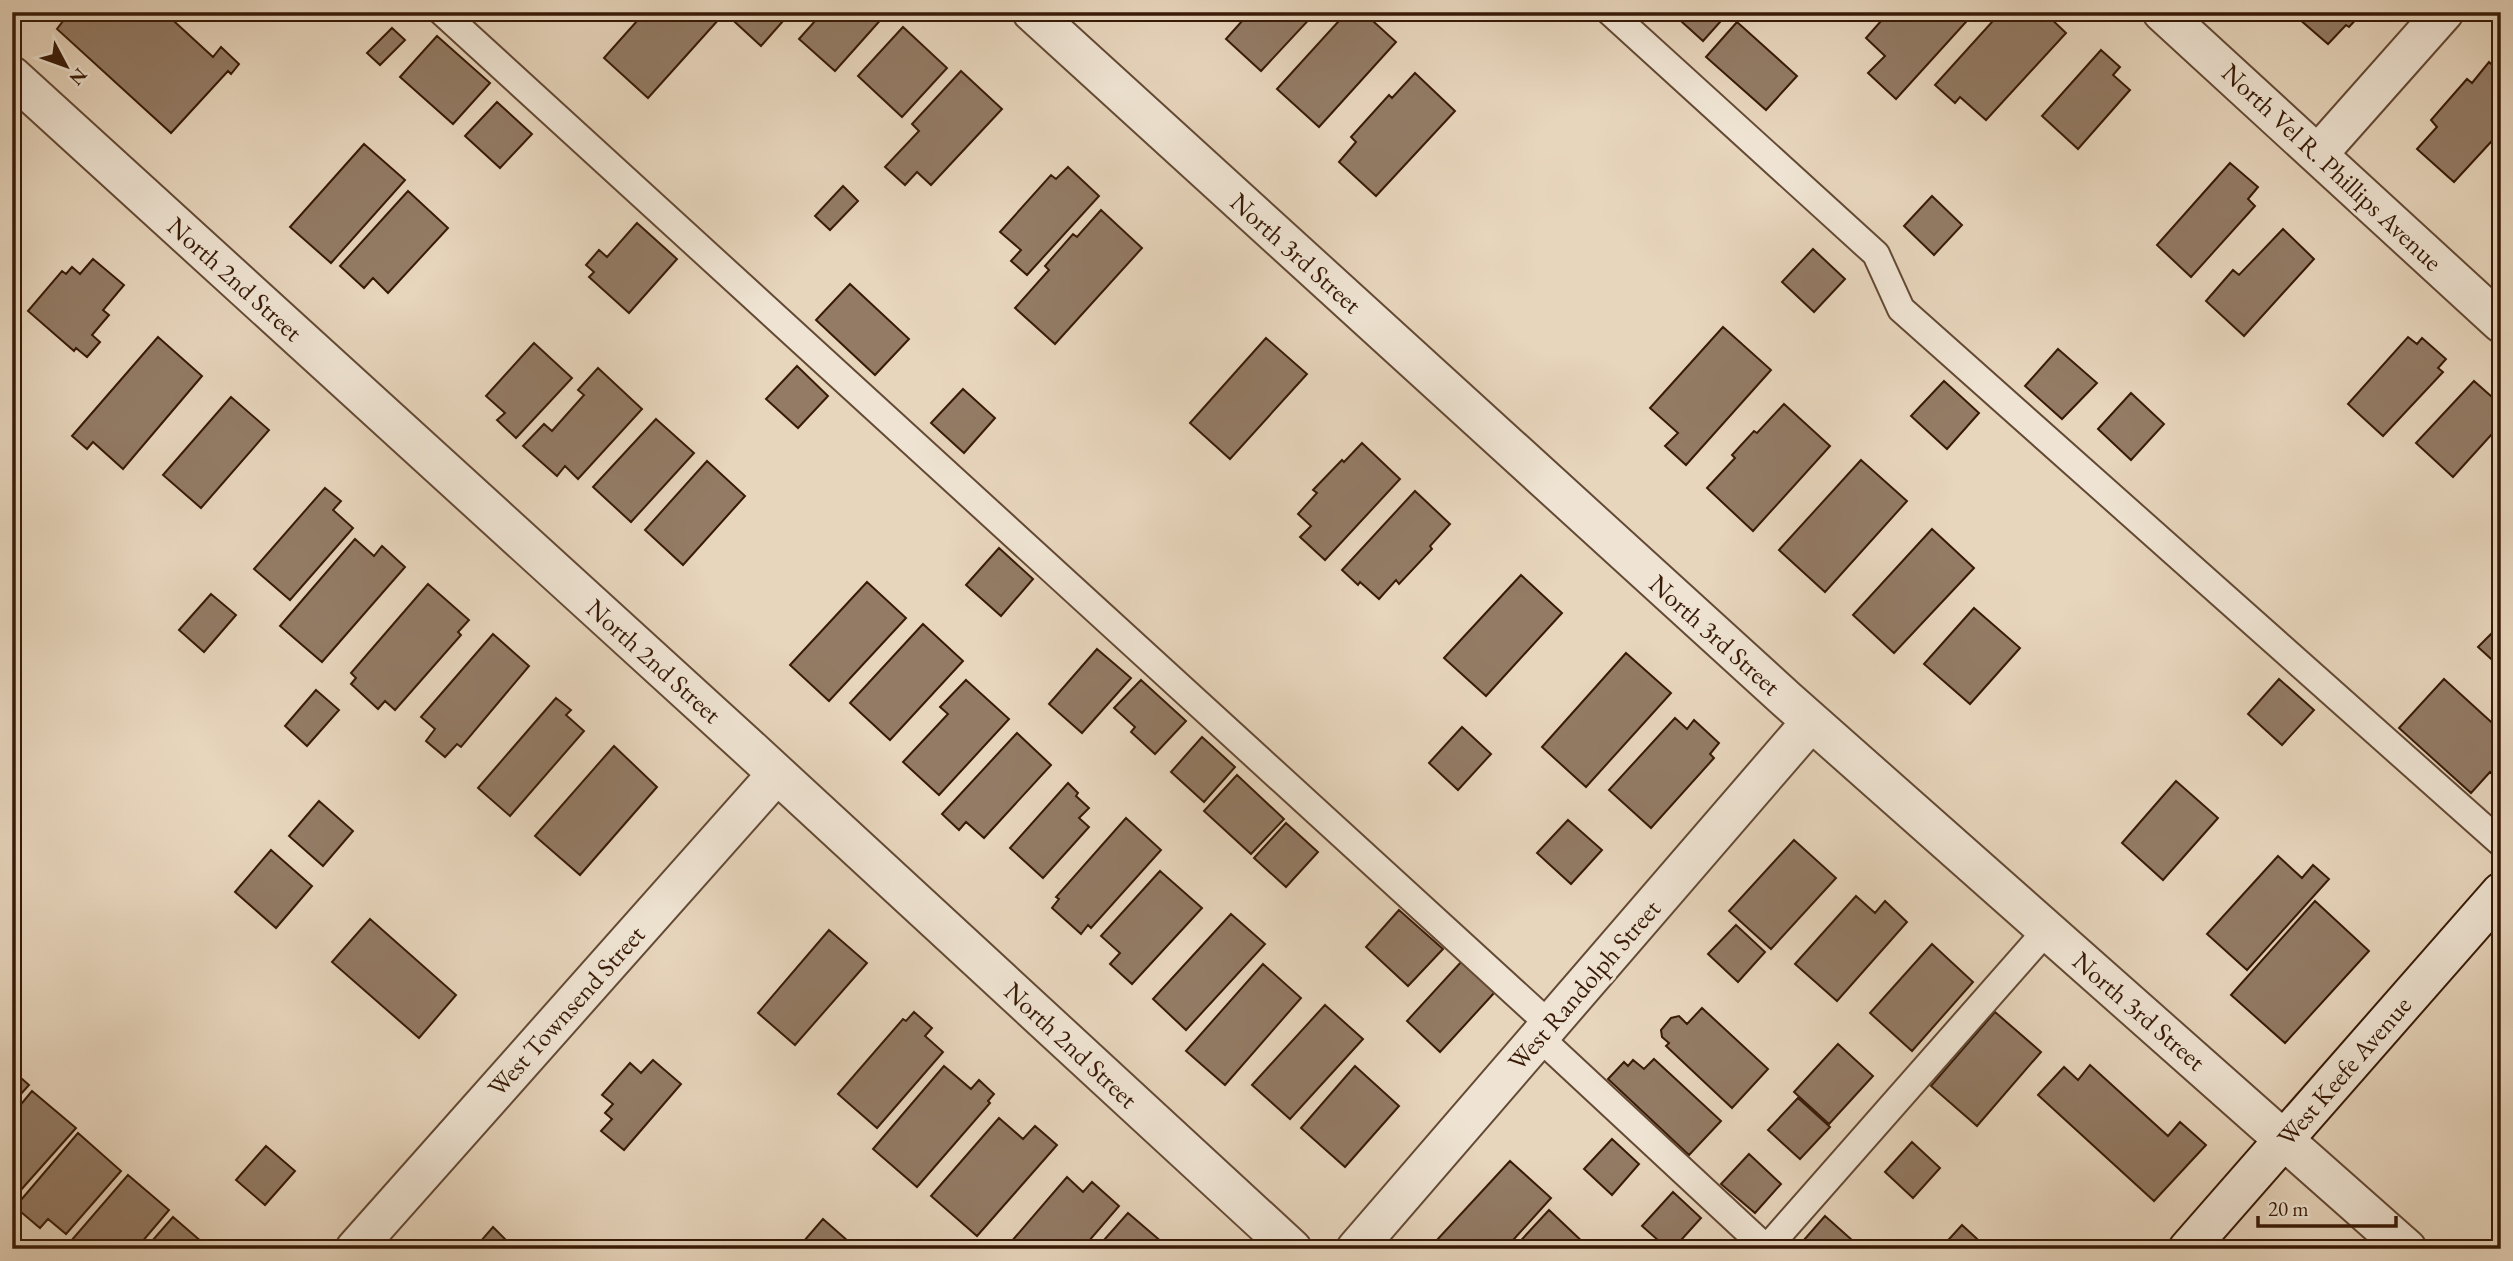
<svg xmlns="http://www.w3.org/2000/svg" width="2513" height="1261" font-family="'EB Garamond',serif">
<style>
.building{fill:#937b65;stroke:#381a07;stroke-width:2}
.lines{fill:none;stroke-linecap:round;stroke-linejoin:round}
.lane-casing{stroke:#644934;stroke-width:30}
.street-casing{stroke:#644934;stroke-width:42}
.secondary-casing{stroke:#381a07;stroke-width:42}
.lane{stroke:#efe4d3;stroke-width:26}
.street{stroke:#efe4d3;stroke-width:38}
.secondary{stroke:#efe4d3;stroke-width:38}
.labels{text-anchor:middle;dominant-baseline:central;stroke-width:6;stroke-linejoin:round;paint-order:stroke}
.street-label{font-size:26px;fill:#381a07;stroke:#efe4d3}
</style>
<rect width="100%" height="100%" fill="#e7d5bc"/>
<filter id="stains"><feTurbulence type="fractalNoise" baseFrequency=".00286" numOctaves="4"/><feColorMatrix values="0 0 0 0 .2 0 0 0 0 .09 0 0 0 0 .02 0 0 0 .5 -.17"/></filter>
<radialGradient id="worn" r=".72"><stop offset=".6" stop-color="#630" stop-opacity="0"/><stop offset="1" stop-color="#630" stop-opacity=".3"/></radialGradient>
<path class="building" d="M70,12H164L213,57L221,47L239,64L231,74L228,71L171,133L57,29Z
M645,12H714L720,18L648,98L604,58Z
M724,12H791L761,46Z
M823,12H879L884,16L835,71L799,39Z
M1243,12H1316L1261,71L1226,39L1243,20L1239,16Z
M1347,12H1363L1396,42L1319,127L1277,89Z
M1671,12H1729L1703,41Z
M1889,12H1975L1896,99L1868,73L1885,56L1866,38Z
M2001,12H2044L2066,33L1986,120L1960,97L1955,103L1935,85Z
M2291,12H2363L2349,27L2346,25L2328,44Z
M1737,22L1797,76L1766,110L1706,57Z
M903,27L947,68L902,117L858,76Z
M392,28L405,40L380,65L367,53Z
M437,36L490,83L453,124L400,77Z
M2101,50L2120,67L2113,75L2130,90L2078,149L2042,116Z
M2489,62L2501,73V131L2454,182L2417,149L2437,127L2431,120L2467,79L2472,83Z
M961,71L1002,109L931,185L917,172L905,185L885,167L919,131L912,124Z
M1415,73L1455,111L1376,196L1339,162L1356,142L1351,137L1389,95L1392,98Z
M497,102L532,134L500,168L465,136Z
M364,144L405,180L331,263L290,227Z
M2230,163L2258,187L2248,199L2255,206L2191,277L2157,245Z
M1068,167L1099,196L1027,275L1011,261L1021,250L1000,232L1051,175L1056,179Z
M843,186L858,201L830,230L815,216Z
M408,191L448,228L388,293L373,278L364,288L340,266Z
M1932,196L1962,225L1934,255L1904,226Z
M1101,210L1142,248L1055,344L1015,308L1049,270L1045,266L1073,234L1077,237Z
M637,223L677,259L629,313L589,277L594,272L586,265L599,250L607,257Z
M2283,229L2314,259L2244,336L2206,301L2233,270L2239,275Z
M1813,249L1845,279L1814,312L1782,282Z
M93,259L124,285L103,310L109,315L92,335L100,342L87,357L76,348L74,351L28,311L62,271L66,274L72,267L80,274Z
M850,284L909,339L875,375L816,320Z
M1723,327L1771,370L1686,465L1665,446L1678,433L1650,408Z
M158,337L202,376L123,469L93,442L87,449L72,436Z
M2408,337L2417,344L2422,338L2446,359L2438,368L2443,372L2383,436L2348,404Z
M1266,338L1307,374L1230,459L1190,423Z
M534,343L572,378L516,438L497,420L505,413L486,396Z
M2058,349L2097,383L2062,419L2025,386Z
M797,366L828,396L798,428L766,399Z
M598,368L642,409L578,479L565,466L557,476L523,446L544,424L552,431L584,395L578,390Z
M1944,381L1979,413L1947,449L1911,416Z
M2474,381L2501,405V424L2453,477L2416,443Z
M963,389L995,418L964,453L931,423Z
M2131,393L2164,424L2131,460L2098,429Z
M231,397L269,430L201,508L163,475Z
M1784,404L1830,446L1753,531L1707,488L1735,458L1732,455L1754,431L1757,433Z
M656,419L694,453L631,522L593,487Z
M1362,443L1400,479L1325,560L1300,537L1311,526L1298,514L1317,493L1313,490L1342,460L1344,462Z
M1861,460L1907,501L1825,592L1779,550Z
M707,461L745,496L683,565L645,530Z
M325,488L341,501L333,510L353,528L290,600L254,569Z
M1415,491L1450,524L1430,546L1432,549L1399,584L1396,580L1379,599L1360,582L1358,585L1342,570Z
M1932,529L1974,568L1894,653L1853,615Z
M355,539L374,556L382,546L405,567L322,662L280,626Z
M999,548L1033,579L1001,616L966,585Z
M1521,575L1562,613L1486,696L1444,658Z
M867,582L906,618L829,701L790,665Z
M428,584L469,620L458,632L461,635L395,710L385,701L378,709L351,684L356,678L351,673Z
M211,594L236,615L204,652L179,630Z
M1974,608L2020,648L1970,704L1924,664Z
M923,624L963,661L890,740L850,703Z
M2501,624V668L2478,647Z
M493,634L529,666L461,747L457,744L445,757L426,741L435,729L421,717Z
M1097,649L1131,678L1082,733L1049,704Z
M1626,653L1671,693L1586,787L1542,747Z
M2279,679L2314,710L2282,745L2248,714Z
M2444,679L2501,731V778L2499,780L2490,772L2471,793L2399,728Z
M966,680L1009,719L939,795L903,762L948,714L940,707Z
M1141,680L1186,721L1155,754L1131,732L1135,727L1114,708Z
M316,690L339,710L307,746L285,726Z
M556,698L571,710L566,715L584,731L510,816L478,788Z
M1675,718L1687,729L1694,720L1719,743L1710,754L1714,758L1651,828L1609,790Z
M1462,727L1491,754L1458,790L1429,763Z
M1017,733L1051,765L984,838L966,822L959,830L942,814Z
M1202,737L1235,767L1204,802L1171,772Z
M614,746L657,787L580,875L535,836Z
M1237,775L1284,819L1251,854L1204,811Z
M2176,781L2218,818L2163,880L2122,843Z
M1068,783L1078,793L1076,796L1089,808L1079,818L1089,827L1043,878L1010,848Z
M319,801L353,831L323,866L289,836Z
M1126,818L1161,850L1091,928L1088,925L1081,934L1052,908L1059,899L1056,897Z
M1568,820L1602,850L1571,884L1537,853Z
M1286,823L1318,852L1286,887L1254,858Z
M1794,840L1836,878L1771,949L1729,911Z
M271,850L312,886L276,928L235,892Z
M2278,856L2302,878L2313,865L2329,879L2247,970L2207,934Z
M1160,871L1202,908L1132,984L1110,964L1120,953L1101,936Z
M1856,896L1875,913L1885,901L1907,922L1837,1001L1795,964Z
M2315,901L2369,951L2285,1043L2231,995Z
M1399,910L1443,949L1408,986L1366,947Z
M1231,914L1265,944L1186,1030L1153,999Z
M370,919L456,995L419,1038L332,962Z
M1736,925L1765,952L1738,982L1708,954Z
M829,930L867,963L795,1045L758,1013Z
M1932,944L1973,982L1912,1051L1870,1013Z
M1462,961L1495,992L1440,1052L1407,1021Z
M1263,964L1301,998L1225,1085L1186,1051Z
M1325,1005L1363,1039L1290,1119L1252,1085Z
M1702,1008L1768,1069L1732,1108L1666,1046L1669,1043L1662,1037L1661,1030L1671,1018L1679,1016L1687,1024Z
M914,1012L932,1028L925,1036L943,1052L877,1128L838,1094L903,1019L906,1021Z
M1995,1012L2041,1052L1977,1126L1931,1086Z
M1838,1044L1873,1076L1829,1124L1794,1092Z
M1654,1059L1721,1121L1689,1155L1608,1079L1624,1062L1628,1066L1633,1060L1644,1069Z
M653,1060L681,1084L624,1150L601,1131L612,1119L605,1113L613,1104L602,1095L630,1063L641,1073Z
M2090,1065L2168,1136L2180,1122L2206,1145L2154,1201L2038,1095L2064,1067L2078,1080Z
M944,1066L971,1089L979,1080L994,1094L988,1101L990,1103L917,1187L873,1149Z
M1355,1066L1399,1106L1345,1167L1301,1128Z
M12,1070L29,1085L12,1104Z
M32,1091L76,1128L12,1200V1115Z
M1798,1098L1830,1127L1800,1159L1768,1130Z
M999,1118L1023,1139L1035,1126L1057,1145L977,1236L931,1196Z
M78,1133L121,1171L66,1234L48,1219L40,1228L15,1207Z
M1612,1139L1639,1164L1612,1195L1584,1169Z
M1912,1142L1940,1168L1913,1198L1885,1172Z
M266,1146L295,1171L265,1205L236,1180Z
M1749,1154L1781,1184L1755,1213L1721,1184Z
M1510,1161L1551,1198L1505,1249H1444L1436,1241Z
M128,1175L169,1210L136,1249H64Z
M1067,1177L1083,1192L1092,1182L1119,1206L1082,1249H1005Z
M1673,1192L1701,1218L1673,1249H1668L1642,1226Z
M1549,1210L1588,1247L1587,1249H1513Z
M1128,1213L1170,1249H1096Z
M1825,1216L1862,1249H1796Z
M173,1217L210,1249H145Z
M823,1219L857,1249H797Z
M1962,1225L1988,1249H1940Z
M493,1227L507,1241L501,1249H474Z"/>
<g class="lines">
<defs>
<path id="lane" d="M442,12L1550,1025
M1610,12L1876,254L1901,309L2501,843
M1539,1037L1767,1249
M1767,1248L2047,930"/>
<path id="street" d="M1032,12L1786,699L2407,1249
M2162,12L2501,323
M12,76L748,747L1292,1249
M2318,154L2444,12
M355,1249L777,774
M1356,1249L1811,722"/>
<path id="secondary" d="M2188,1249L2501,892"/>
</defs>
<use href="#lane" class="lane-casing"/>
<use href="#street" class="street-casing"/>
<use href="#secondary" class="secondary-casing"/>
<use href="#lane" class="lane"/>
<use href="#street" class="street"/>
<use href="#secondary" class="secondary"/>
</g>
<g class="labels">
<g class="street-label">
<text transform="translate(2332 167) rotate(43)">North Vel R. Phillips Avenue</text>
<text transform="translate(1296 253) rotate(42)">North 3rd Street</text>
<text transform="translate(235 279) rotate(42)">North 2nd Street</text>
<text transform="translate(1715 635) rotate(42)">North 3rd Street</text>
<text transform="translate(654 661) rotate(42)">North 2nd Street</text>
<text transform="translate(1584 985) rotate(-49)">West Randolph Street</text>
<text transform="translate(566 1011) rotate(-48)">West Townsend Street</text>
<text transform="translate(2139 1011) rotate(41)">North 3rd Street</text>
<text transform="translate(1071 1045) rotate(43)">North 2nd Street</text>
<text transform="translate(2344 1071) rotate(-49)">West Keefe Avenue</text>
</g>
</g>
<rect width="2513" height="1261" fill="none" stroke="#e7d5bc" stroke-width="42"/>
<rect x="14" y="14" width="2485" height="1233" fill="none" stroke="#381a07" stroke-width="3.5"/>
<rect x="21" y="21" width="2471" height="1219" fill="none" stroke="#381a07" stroke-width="2"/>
<g transform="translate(66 66) rotate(131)" stroke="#efe4d3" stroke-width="5" paint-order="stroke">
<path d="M0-5L12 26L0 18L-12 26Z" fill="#381a07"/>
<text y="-10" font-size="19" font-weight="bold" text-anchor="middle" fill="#381a07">N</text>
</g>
<path d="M2258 1216v10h138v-10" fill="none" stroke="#381a07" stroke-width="3.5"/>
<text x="2268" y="1216" font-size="21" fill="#381a07" stroke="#efe4d3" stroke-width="5" paint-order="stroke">20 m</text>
<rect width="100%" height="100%" filter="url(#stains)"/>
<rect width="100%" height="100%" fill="url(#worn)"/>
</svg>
